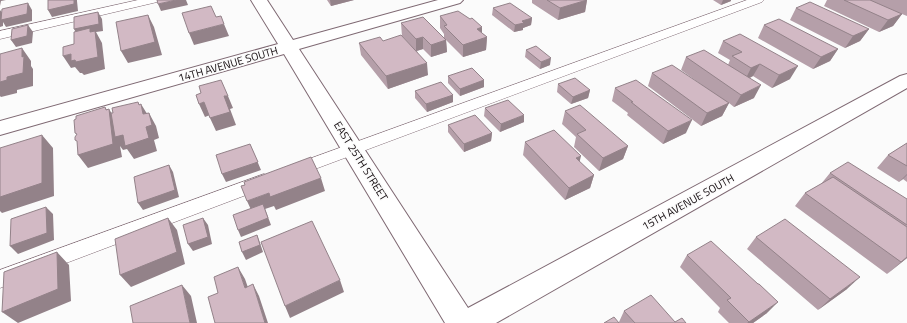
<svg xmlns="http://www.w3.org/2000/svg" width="907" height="323" font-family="'Titillium Web',sans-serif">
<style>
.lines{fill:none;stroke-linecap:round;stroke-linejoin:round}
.lane-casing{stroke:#7f6973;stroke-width:1}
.street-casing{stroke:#7f6973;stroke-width:2}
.lane{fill:#fff;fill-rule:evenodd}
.street{fill:#fff;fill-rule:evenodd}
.wall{fill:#b59fa9}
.shaded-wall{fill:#938289}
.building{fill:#d2b9c4;stroke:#938289}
.labels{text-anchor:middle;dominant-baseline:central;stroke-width:3;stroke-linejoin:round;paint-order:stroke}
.street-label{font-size:11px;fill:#120a0d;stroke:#fbfbfb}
</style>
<rect width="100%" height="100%" fill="#fbfbfb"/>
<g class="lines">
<defs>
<path id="lane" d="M138,0H159L157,2L153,3L0,39V31Z
M747,0H764L762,2L299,175L293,177L287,175L284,171L287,167Z
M264,174L270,176L273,181L270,186L0,288V270Z"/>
<path id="street" d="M251,0H267L293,40L438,0H463L460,3L299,49L468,308L900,76L907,74V88L496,323H445L284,54L0,135V121L278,44Z"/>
</defs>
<use href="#lane" class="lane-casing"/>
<use href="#street" class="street-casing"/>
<use href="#lane" class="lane"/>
<use href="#street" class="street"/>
</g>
<path class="wall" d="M327,0H354L331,6Z
M532,0H587L585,12L558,20L532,3Z
M713,0H731V1L721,5Z
M827,0H907V16L902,14L893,26L879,32L824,6Z
M493,8L532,18L531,25L523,28V30L514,32L492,15Z
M796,8L869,29L860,41L845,48L790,20Z
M440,16L482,33L487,37L486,50L463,57L446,40L447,52L431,57L423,49L417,51L428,75L388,89L361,55L359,43L383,41L411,46L402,36L401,23L444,38V34L440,28Z
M764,25L838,49L830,61L813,69L758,38Z
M723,41L790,79L772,88L753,76L750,78L754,98L734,107L729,103L722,116L701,126L648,86L652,73L720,98L681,70L686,57L728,65L730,60L718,53Z
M526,50L550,65L540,69L525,57Z
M448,76L484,80V87L460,96L448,83Z
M558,84L590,90L588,98L571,104L557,92Z
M615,88L686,133L663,144L627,115L628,113L612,101Z
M415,91L453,95V102L427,112L415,98Z
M485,108L524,122L500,132L484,116Z
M565,111L628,146L623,159L599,171L574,147L576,137L562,124Z
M448,125L492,133L491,141L464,152L448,132Z
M525,142L579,162L594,175L590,188L565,200L523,155Z
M907,143V182L903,179L899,182L877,168L888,155Z
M830,173L907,199V258L887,274L795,206L805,193L821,184Z
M756,237L847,289L818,310L747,249Z
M687,255L767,313L753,323H729L718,312L720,308L680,267Z
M624,311L675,322L686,323H604L619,322Z"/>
<path class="shaded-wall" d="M0,0H6L1,1L0,6Z
M74,0H77V1L78,11L52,17L48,10Z
M176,0H186L188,5L161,11L158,4Z
M330,0H354L331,6Z
M587,0L585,12L558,20L560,8Z
M723,0H731V1L721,5Z
M28,3L32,10V21L6,27L3,22V26L0,27V10L4,15Z
M98,12L102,19L103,31L96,32L102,43L105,69L84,75L82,73H80L75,67L71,68L63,56L71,54L78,36L74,29Z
M902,14L893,26L879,32L888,20Z
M148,15L154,27L162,55L128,63L121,51Z
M532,18L531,25L523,28V30L514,32L515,25L522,21Z
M224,24L229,36L194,45L189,33Z
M28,25L33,32L32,43L16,47L11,40Z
M482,27V39L487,37L486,50L463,57V45L477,29Z
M869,29L860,41L845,48L853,36Z
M423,37V49L416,51V39Z
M446,40L447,52L431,57V45Z
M22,48L31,61V66L33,69V86L17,90V93L1,97L0,96V82L7,77L22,57Z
M838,49L830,61L813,69L821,57Z
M551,58L550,65L540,69L541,62Z
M427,63L428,75L388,89L386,76Z
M760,64L753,76L745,80L751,68Z
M798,66L790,79L772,88L779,75Z
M484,80V87L460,96V89Z
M761,85L754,98L734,107L741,95Z
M590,90L588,98L571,104L573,97Z
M453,95V102L427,112L426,104Z
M224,96H228L233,108L230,109L236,125L216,131L210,118Z
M138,102L142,109L141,104L149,117V113L156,126L159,138L154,140L157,151L134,159L127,149L123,150L120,146L122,157L88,168L78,155L106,110L105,107L109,113V109L117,122L146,127L143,114L139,105Z
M204,102L210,115L205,117L199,104Z
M729,103L722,116L701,126L707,113Z
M524,115V122L500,132L501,124Z
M692,120L686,133L663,144L668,131Z
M492,133L491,141L464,152V144Z
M42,135L53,148L54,196L2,213L0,211V197Z
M250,144L261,170L226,182L222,174Z
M628,146L623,159L599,171L603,158Z
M581,156L578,168L576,158Z
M169,165L173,172L179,197L143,210L138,203Z
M907,174V175L903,179L899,182Z
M594,175L590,188L565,200L569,188Z
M321,178L325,191L276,210L274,206L265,209L271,225L241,237L238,230L253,214L247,201L269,193Z
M46,207L53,214L54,240L18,254L10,246Z
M168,218L177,230L185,264L131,287L120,275Z
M203,218L208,225L212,244L193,251L188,244Z
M257,235L260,243L263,252L246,260L242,252Z
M57,252L69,265L71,301L18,323L2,312Z
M907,257V258L887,274L901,262Z
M238,267L245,279L252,299L245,288Z
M860,277L847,289L818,310L830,299Z
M340,280L344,292L290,318L285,306Z
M253,284L259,296L268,323H265Z
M182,285L191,296L197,323H190Z
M778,302L767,313L753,323H747Z"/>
<path class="building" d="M48,0H74V4L48,10Z
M157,0H176L158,4Z
M547,0H587L560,8Z
M844,0H870L902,14L888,20Z
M810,2L869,29L853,36L796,8Z
M28,3L27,14L1,20L2,9Z
M510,3L532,18L522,21L524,23L515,25L493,8Z
M211,6L216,17L221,16L224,24L189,33L182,13Z
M458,11L470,19L472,18L482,27L477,29L487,37L463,45L444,26L447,25L440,16Z
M98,12L99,24L74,29V17Z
M148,15L155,42L121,51L116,22Z
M423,17L446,40L431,45L423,37L416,39L401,23Z
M779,19L838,49L821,57L764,25Z
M28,25L27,36L11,40L12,29Z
M90,28V32L95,31L98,57L76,62L75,60L71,61V54L63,56V47L74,44V32Z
M740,34L798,66L779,75L760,64L751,68L732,56L742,52L723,41Z
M401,35L427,63L386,76L359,43L380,37L383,41Z
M536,46L551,58L541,62L526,50Z
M22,48V57L24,56L23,73L7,77V80L0,82V54Z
M704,50L761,85L741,95L686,57Z
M672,65L729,103L707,113L652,73Z
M472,68L484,80L460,89L448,76Z
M575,78L590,90L573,97L558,84Z
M221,80L228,96H224L230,112L210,118L204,102L199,104L196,95L201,93L199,86Z
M636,80L692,120L668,131L631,102H633L615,88Z
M441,82L453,95L426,104L415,91Z
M508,100L524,115L501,124L485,108Z
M138,102L139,105L141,104L143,114L149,113L152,125L146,127L149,138L125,146L123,135L115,137L111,113H113L112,108Z
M580,105L628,146L603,158L577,134L586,130L565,111Z
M105,107L106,110L109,109L113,144L78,155L77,141L75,140V137L77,134L75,133L74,120L76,119V116Z
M475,115L492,133L464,144L448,125Z
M554,130L581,156L576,158L594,175L569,188L525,142Z
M42,135V183L0,197V148Z
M907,143V166L888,155Z
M250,144L258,162L222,174L216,155Z
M311,157L321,178L270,197L269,193L247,201L241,186L245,185L244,182Z
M848,162L907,199V225L830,173Z
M169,165L175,190L138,203L134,177Z
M833,177L907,227V257L901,262L805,193Z
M263,204L268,218L238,230L233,215Z
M46,207L47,233L10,246L11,219Z
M168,218L177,252L120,275L115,239Z
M203,218L208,237L188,244L183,225Z
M785,219L860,277L830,299L756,237Z
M312,221L340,280L285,306L261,242Z
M257,235L260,245L242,252L239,242Z
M711,241L758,284H759L778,302L749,322L727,300L731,298L687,255Z
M57,252L58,289L2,312L4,272Z
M238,267L245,288L253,284L265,323H215L208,297L218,293L214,277Z
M182,285L190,323H133L130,306Z
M651,295L675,322L682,318L686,323H635L624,311Z
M614,317L619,323H604Z"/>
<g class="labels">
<g class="street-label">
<text transform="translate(228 64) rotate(-16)">14TH AVENUE SOUTH</text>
<text transform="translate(361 161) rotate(58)">EAST 25TH STREET</text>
<text transform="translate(688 202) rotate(-29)">15TH AVENUE SOUTH</text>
</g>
</g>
</svg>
